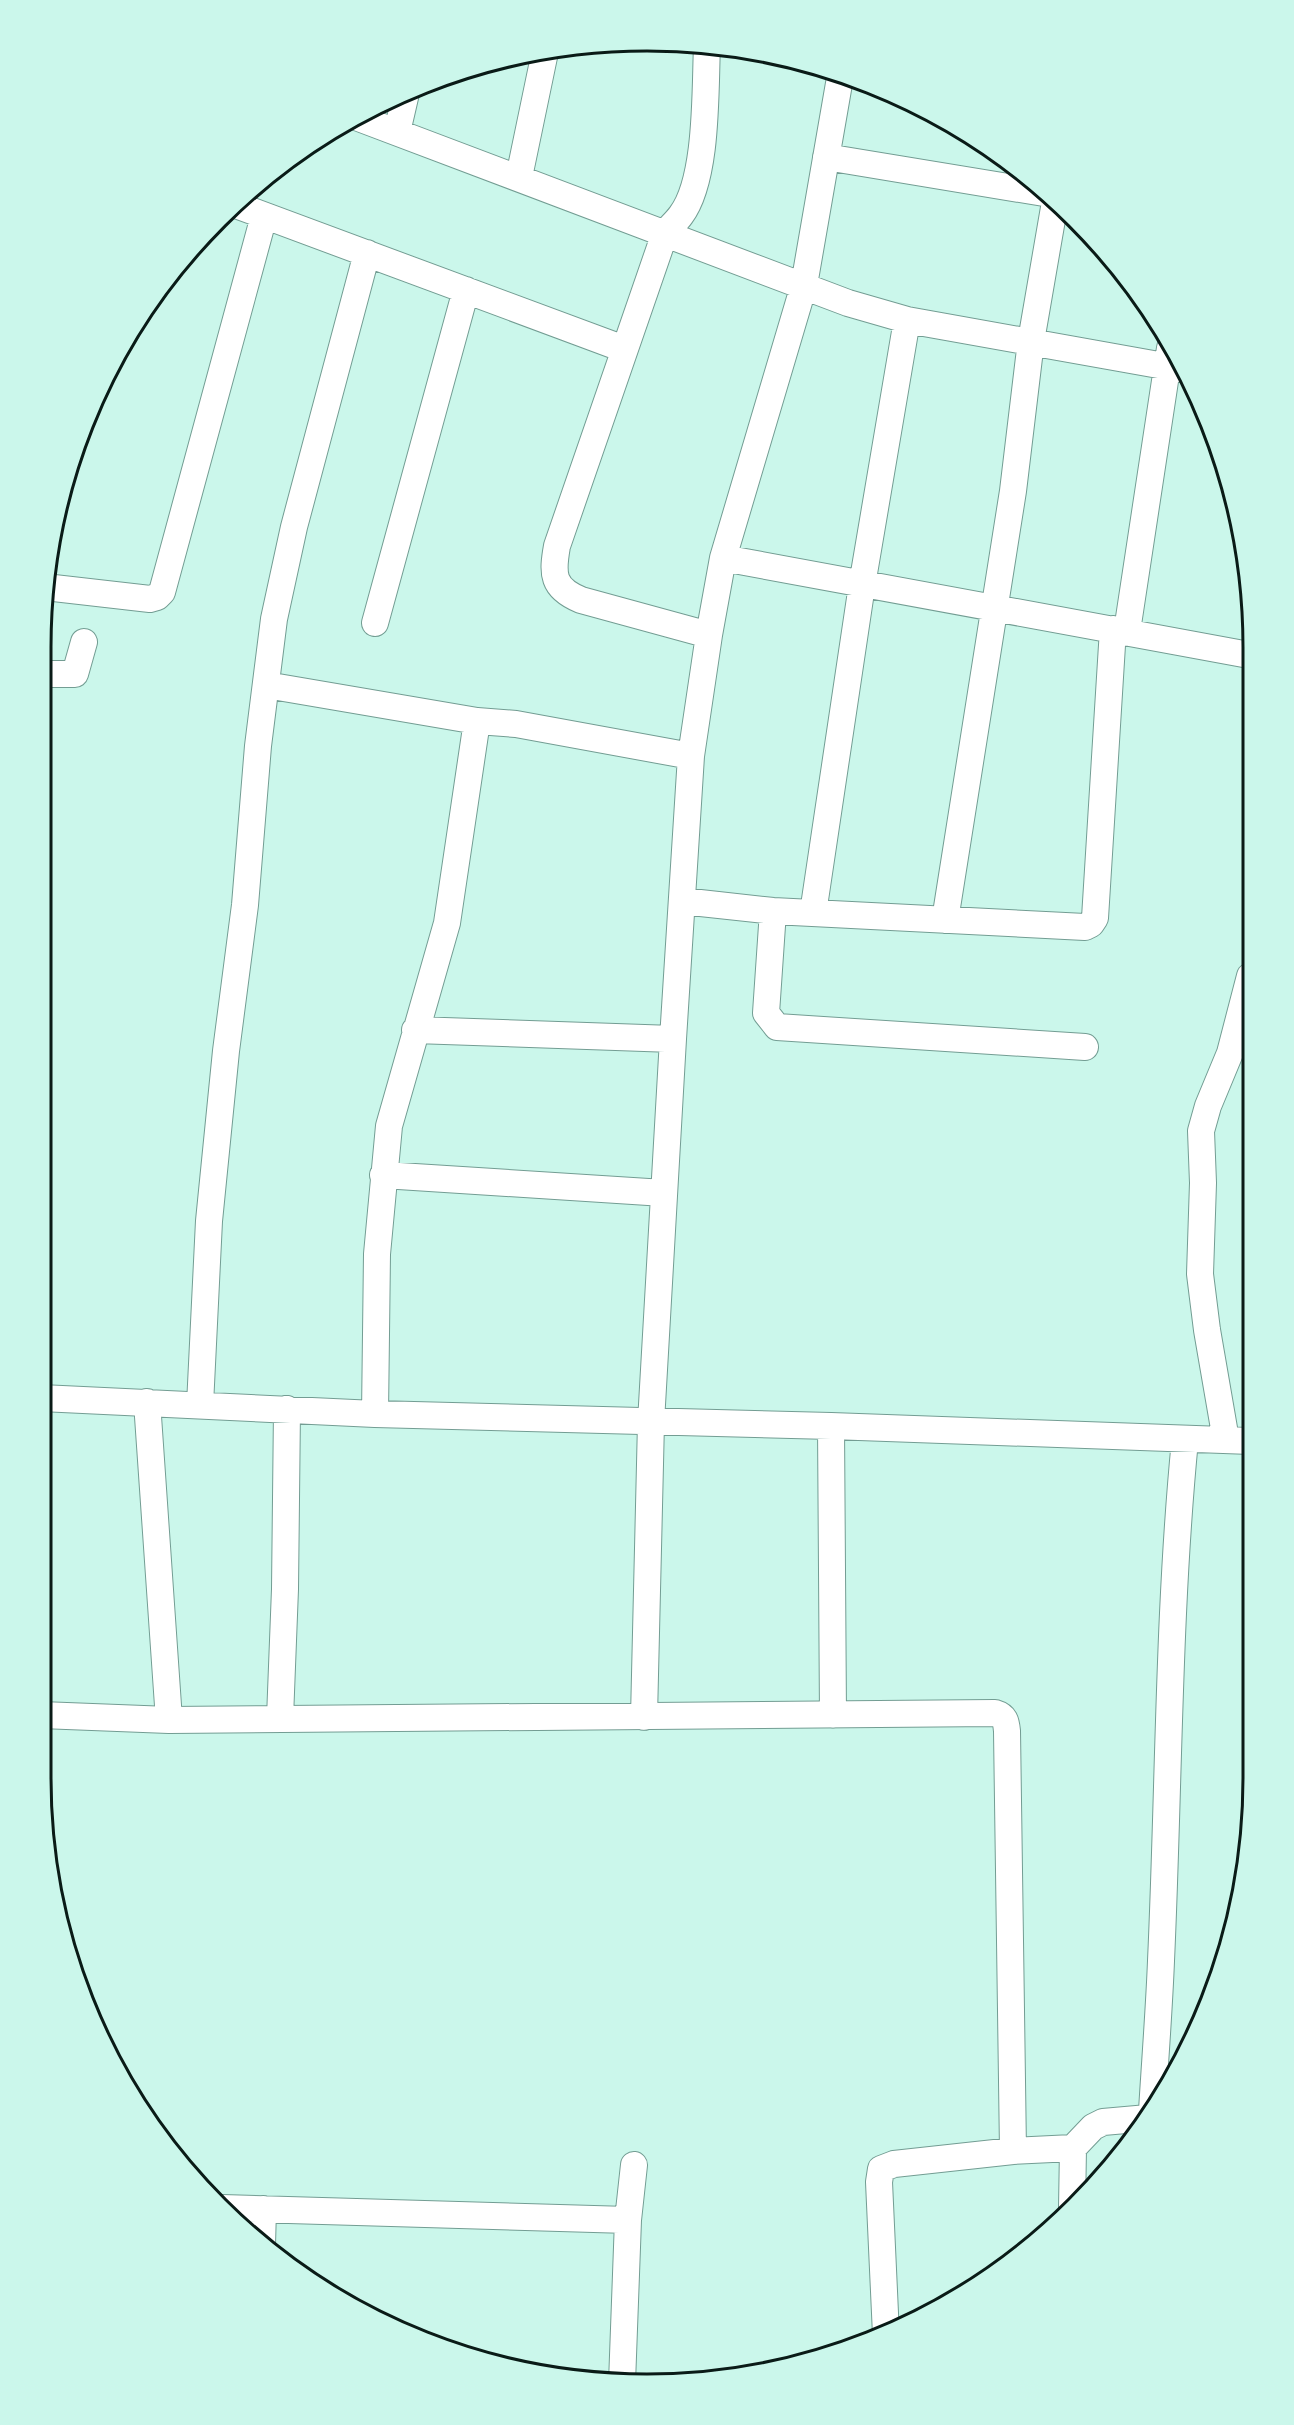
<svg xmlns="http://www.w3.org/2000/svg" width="1294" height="2425" font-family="'Nunito Sans',sans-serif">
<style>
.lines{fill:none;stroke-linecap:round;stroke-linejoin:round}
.minor-casing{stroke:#739d93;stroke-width:28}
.minor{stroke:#fff;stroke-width:26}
.rim{fill:none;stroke:#0a1b17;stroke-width:3}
</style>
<rect width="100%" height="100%" fill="#cbf7eb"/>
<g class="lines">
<defs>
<path id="minor" d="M707,45C705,90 708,179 681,215C676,222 670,227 665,233L557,546C552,574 552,588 581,600L709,635
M356,117L848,303L907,320L1181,369
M397,132L406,93
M826,157L1044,193
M519,177L545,52
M236,205L624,349
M723,558L1249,655
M45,587L150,599L157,597L162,592L264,216
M375,623L466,290
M1127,631L1170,348
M42,674H75L84,642
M266,685L477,721L516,724L691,756
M682,901L773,911L1085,927L1091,924L1095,918L1113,629
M773,911L766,1013L777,1027L1085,1047
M813,913L862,585L907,320
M945,920L1013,491L1031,341L1055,202
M415,1030L673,1039
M383,1175L664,1193
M41,1398L375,1414L831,1426L1251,1441
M147,1402L169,1720
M200,1405L209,1221L226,1051L245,905L258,746L274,619L294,527L367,253
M375,1414L377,1254L389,1126L447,923L477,721
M831,1426L833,1715
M1226,1440L1207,1330L1200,1274L1203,1183L1201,1131L1208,1106L1230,1053L1250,976
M41,1715L169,1720L995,1713C1005,1716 1006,1721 1007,1731L1013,2151
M644,1717L651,1422L673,1039L691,756L709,635L723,558L804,285L841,72
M280,1718L285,1589L287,1409
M1152,2111C1155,2061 1159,2011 1161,1961C1169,1787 1168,1613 1185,1440
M222,2208L628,2220
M1072,2208L1073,2148
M262,2245L263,2209
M886,2335L879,2182L881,2169L894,2164L1013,2151L1073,2148L1093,2127L1103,2122L1148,2118
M622,2383L628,2220L634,2165"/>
</defs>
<use href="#minor" class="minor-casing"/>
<use href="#minor" class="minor"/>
</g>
<path d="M0 0H1294V2425H0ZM647 51H647A596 596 0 0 1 1243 647V1778A596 596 0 0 1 647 2374H647A596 596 0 0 1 51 1778V647A596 596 0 0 1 647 51Z" fill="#cbf7eb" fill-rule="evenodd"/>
<path class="rim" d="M647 51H647A596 596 0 0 1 1243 647V1778A596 596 0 0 1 647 2374H647A596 596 0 0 1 51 1778V647A596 596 0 0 1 647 51Z"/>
</svg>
